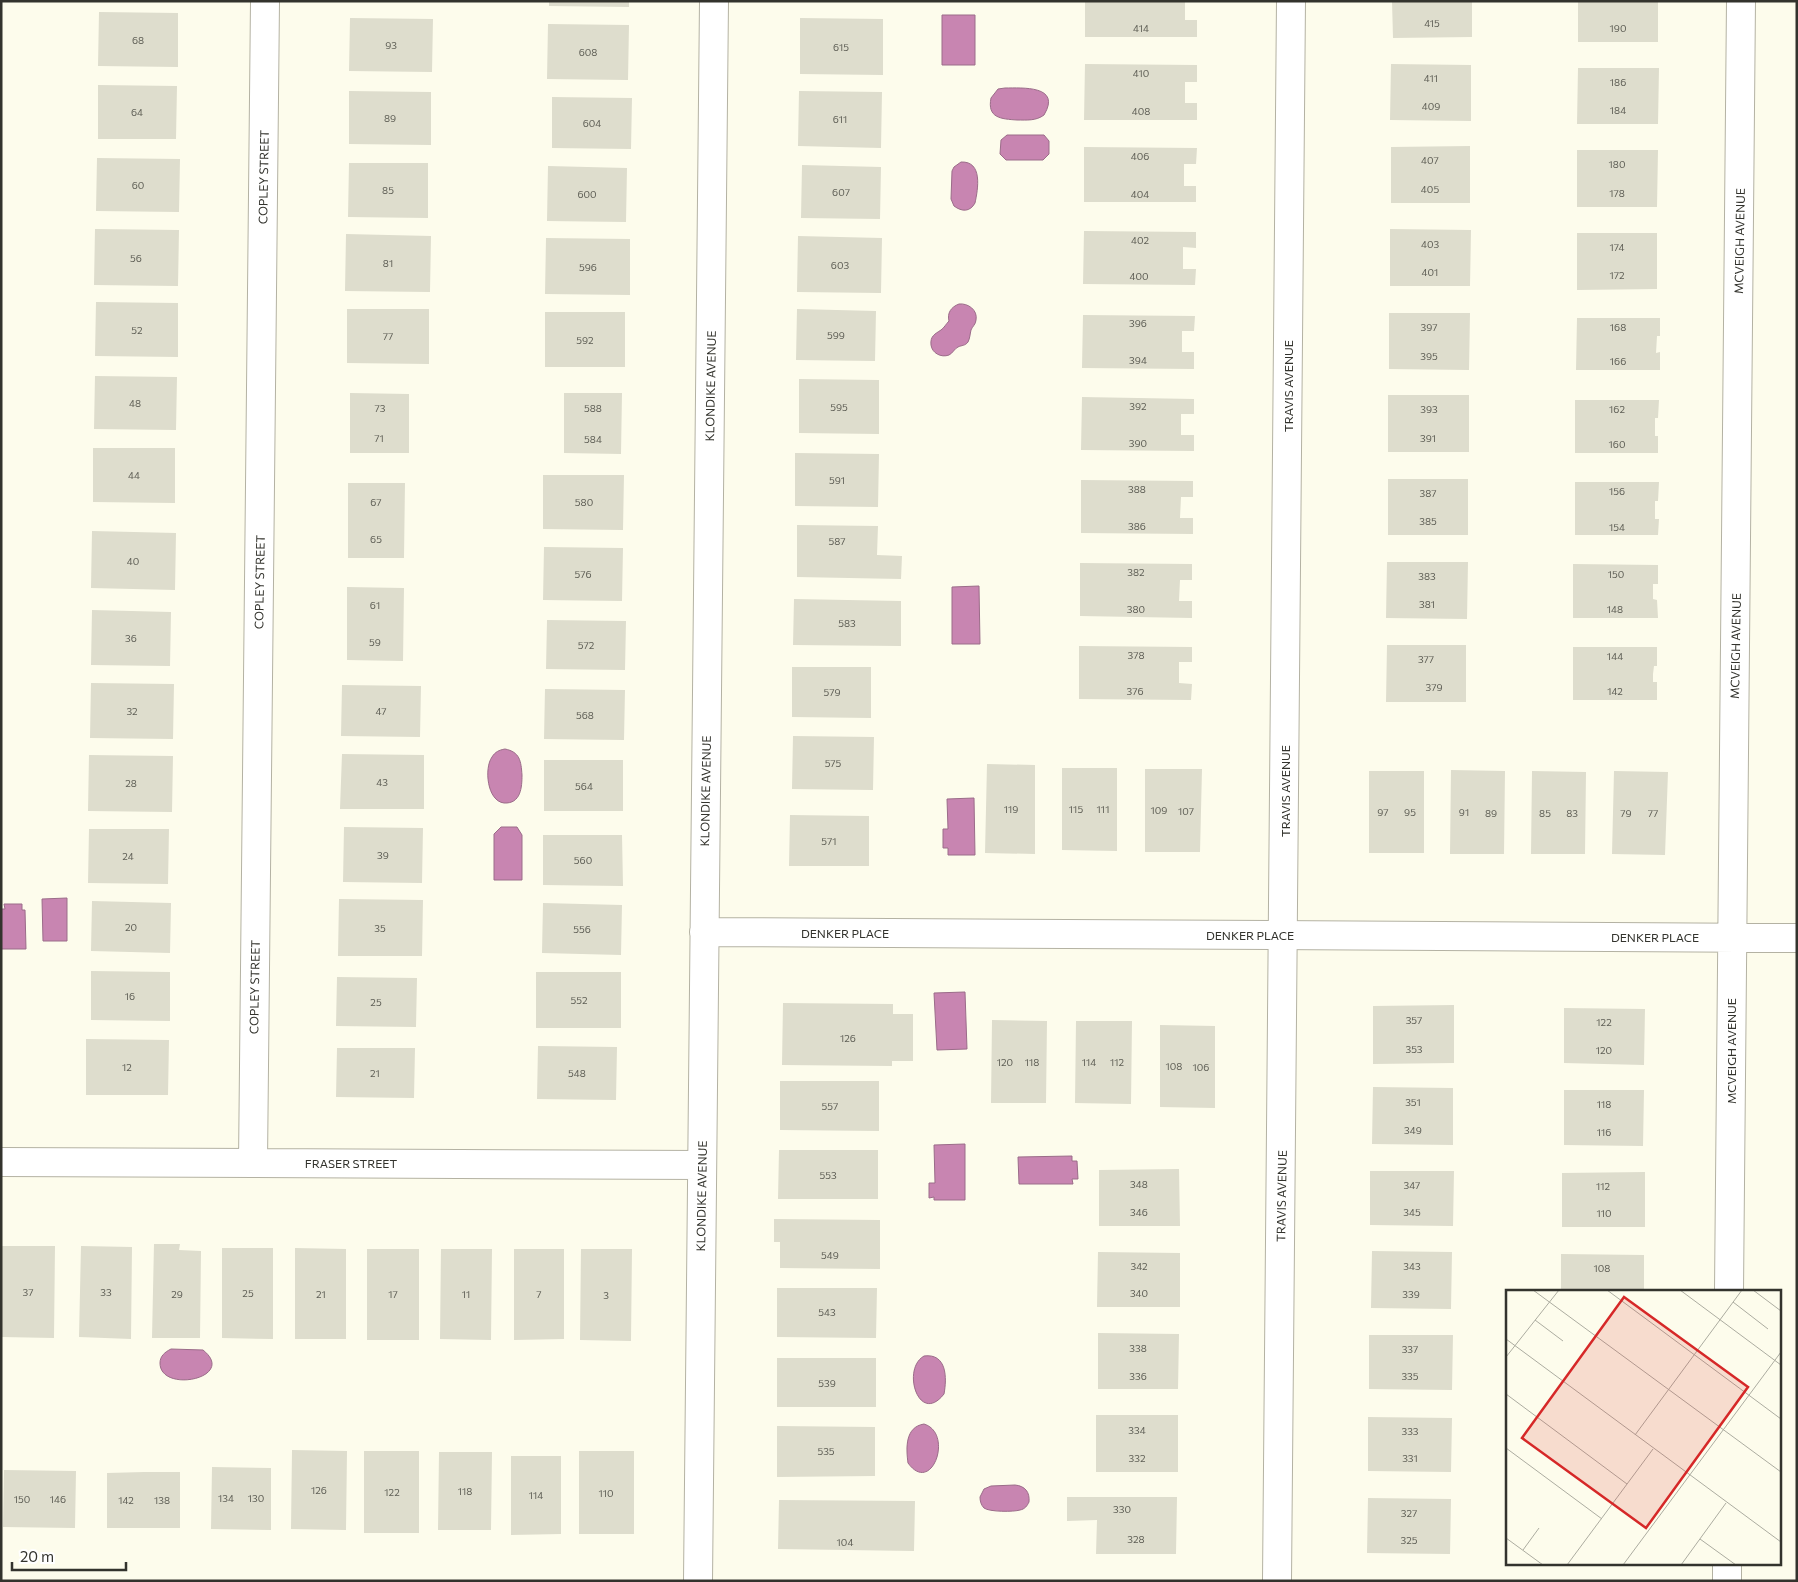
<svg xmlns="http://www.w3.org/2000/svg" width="1798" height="1582" font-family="Commissioner,sans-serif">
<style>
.water{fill:#c885b1;stroke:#9b6c89}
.building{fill:#deddcd}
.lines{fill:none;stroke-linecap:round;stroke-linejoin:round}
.street-casing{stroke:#b4b2a3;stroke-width:30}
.secondary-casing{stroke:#b4b2a3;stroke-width:30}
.street{stroke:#fff;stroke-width:28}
.secondary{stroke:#fff;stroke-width:28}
.labels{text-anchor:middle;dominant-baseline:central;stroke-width:4.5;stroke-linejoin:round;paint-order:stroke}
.number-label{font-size:10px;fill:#5e5e55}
.street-label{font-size:12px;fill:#33332d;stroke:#fff}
.inset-road{fill:none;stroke:#acaca0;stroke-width:1}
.view{fill:#d62828;fill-opacity:0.15;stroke:#d62828;stroke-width:2.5}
.inset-edge{fill:none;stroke:#33332d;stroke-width:2.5}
</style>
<rect width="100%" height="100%" fill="#fdfcec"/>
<path class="water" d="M942,15H975V65H942Z
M1005,88C1022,88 1062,85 1044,115C1036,121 1027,120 1017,120C1001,119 987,118 991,98L998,89Z
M1007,135H1044L1049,141V154L1043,160H1006L1000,154L1001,140Z
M961,162C983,161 978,189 975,203C970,212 962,212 954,206L951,199L952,171L954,167Z
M959,304C968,303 978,310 976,320C976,324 972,327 971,330C970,334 970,338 968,342C965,346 962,345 958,347C954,349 953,353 949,355C941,358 932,353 931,345C930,336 935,334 941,330C944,328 946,324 949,321C947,313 951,307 959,304Z
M979,586L980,644H952V587Z
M505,749C520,752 521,761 522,775C522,787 521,804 504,803C487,801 484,768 492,757C495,752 499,750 505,749Z
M974,798L975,855H948V848H943V829H948L947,799Z
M501,827H517L522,835V880H494V834Z
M67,898V941H43L42,899Z
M4,904H22V910H25L26,949H1V909H5Z
M965,992L967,1049L937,1050L934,993Z
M965,1144V1200H934V1197L929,1198V1183H935L934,1145Z
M1072,1156V1161H1077L1078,1179H1072L1073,1184H1019L1018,1157Z
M171,1349L203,1350C238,1378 160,1394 160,1363C160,1356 165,1352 171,1349Z
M924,1356C947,1353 947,1378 944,1394C919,1426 901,1369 924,1356Z
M924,1424C954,1433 932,1496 908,1463C906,1448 905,1427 924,1424Z
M1015,1485C1025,1486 1030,1492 1029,1502C1027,1506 1025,1509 1020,1510C1014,1512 989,1512 984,1508C981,1505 980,1501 980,1497L984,1489L991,1486Z"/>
<path class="building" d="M549,1H629V7L549,6Z
M1085,1H1185V20H1197V37H1085Z
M1392,1H1472V37L1393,38Z
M1578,1H1658V42H1578Z
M99,12L178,13V67L98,66Z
M350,18L433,19L432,72L349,71Z
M800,18L883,19V75L800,74Z
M548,24L629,25L628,80L547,79Z
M1085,64L1197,65V82H1185V103H1197V120H1084Z
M1391,64L1471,65V121L1390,120Z
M1578,68H1659L1658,124H1577Z
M98,85L177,86L176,139H98Z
M349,91L431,92V145L349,144Z
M799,91L882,92L881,148L798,146Z
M552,97L632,98L631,149L552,148Z
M1470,146V203H1391V147Z
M1084,147L1197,148L1196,164H1184V186H1196V202H1084Z
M1577,150H1658L1657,207H1577Z
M97,158L180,159L179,212L96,211Z
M349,163H428V218L348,217Z
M802,165L881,167L880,219L801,218Z
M548,166L627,168L626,222L547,221Z
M95,229L179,230L178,286L94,285Z
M1390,229L1471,230L1470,286H1390Z
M1084,231L1196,232V248L1183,247V269H1196L1195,285L1083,284Z
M1577,233H1657V289L1577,290Z
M346,234L431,236L430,292L345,291Z
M798,236L882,238L881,293L797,292Z
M546,238L630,239V295L545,294Z
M96,302L178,303V357L95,356Z
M347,309H429V364L347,363Z
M797,309L876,311L875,361L796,360Z
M545,312H625V367H545Z
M1389,313H1470L1469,370L1389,369Z
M1083,315L1195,316L1194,331H1182V352H1194V369L1082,368Z
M1577,318H1660V336H1657L1656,353L1660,352V370H1576Z
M95,376L177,377L176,430L94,429Z
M799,379L879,380V434L799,433Z
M350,393L409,394V453H350Z
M564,393H622L621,454L564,453Z
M1388,395H1469V452H1388Z
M1082,397L1194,399V414H1181V435H1194V451L1081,450Z
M1575,400H1659L1658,418H1655V436H1658V453H1575Z
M93,448H175V503L93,502Z
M795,453L879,454L878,507L795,506Z
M543,475H624L623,530L543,529Z
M1388,479H1468V535H1388Z
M1081,480L1193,481V497H1181L1180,518H1193V534L1081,533Z
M1575,482H1659L1658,501H1655V519H1659L1658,535H1575Z
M348,483H405L404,558H348Z
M797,525L878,526L877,555L902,556L901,579L797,577Z
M92,531L176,533L175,590L91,588Z
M544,547L623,548L622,601L543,600Z
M1387,562H1468L1467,619L1386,618Z
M1080,563L1192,564V580H1180L1179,601H1192V618L1080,616Z
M1573,564L1658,565V584H1653V599L1657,600L1658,618H1573Z
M347,587L404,588L403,661L347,660Z
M794,599L901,601V646L793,645Z
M92,610L171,612L170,666L91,665Z
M547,620L626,621L625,670L546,669Z
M1387,645H1466V702H1386Z
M1079,646L1192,647V662H1179V683L1192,684L1191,700L1079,699Z
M1573,647H1657V666H1654L1653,674V682H1657V700H1573Z
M792,667H871V718L792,717Z
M91,683L174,684L173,739L90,738Z
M342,685L421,686L420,737L341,736Z
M545,689L625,690L624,740L544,739Z
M793,736L874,737L873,790L792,789Z
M342,754L424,755V809H340Z
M89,755L173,756L172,812L88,811Z
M544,760H623V811H544Z
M987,764L1035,765V854L985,853Z
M1062,768H1117V851L1062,850Z
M1145,769H1202L1200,852H1145Z
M1451,770L1505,771L1504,854H1450Z
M1369,771H1424V853H1369Z
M1532,771L1586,772L1585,854H1531Z
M1614,771L1668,772L1665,855L1612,854Z
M790,815L869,816V866H789Z
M344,827L423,828L422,883L343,882Z
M89,829H169L168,884L88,883Z
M543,835H622L623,886L543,885Z
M339,899L423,900L422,956H338Z
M92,901L171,903L170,953L91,951Z
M543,903L622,905L621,955L542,953Z
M91,971L170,972V1021L91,1020Z
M536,972H621V1028H536Z
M337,977L417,978L416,1027L336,1026Z
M783,1003L893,1004V1014H913V1061H892V1066L782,1065Z
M1454,1005V1063L1373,1064V1006Z
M1564,1008L1645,1009L1644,1065L1564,1063Z
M992,1020L1047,1021L1046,1103H991Z
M1076,1021H1132L1131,1104L1075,1103Z
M1160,1025L1215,1026V1108L1160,1107Z
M86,1039L169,1040L168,1095H86Z
M538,1046L617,1047L616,1100L537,1099Z
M337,1048H415L414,1098L336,1097Z
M780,1081H879V1131L780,1130Z
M1373,1087L1453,1088V1145L1372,1144Z
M1564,1090H1644L1643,1146L1564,1145Z
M779,1150H878V1199H778Z
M1179,1169L1180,1226H1099V1170Z
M1370,1171H1454L1453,1226L1370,1225Z
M1645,1172V1227H1562V1173Z
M774,1219L880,1220V1269L780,1268V1242H774Z
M154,1244H180L179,1250L201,1251L200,1338H152Z
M2,1246H55L54,1338L2,1337Z
M81,1246L132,1247L131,1339L79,1337Z
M222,1248H273V1339L222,1338Z
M295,1248L346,1249V1339H295Z
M367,1249H419V1340H367Z
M441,1249H492L491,1340L440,1339Z
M514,1249H564V1339L514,1340Z
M581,1249H632L631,1341L580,1340Z
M1372,1251L1452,1252L1451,1309L1371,1308Z
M1098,1252L1180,1253V1307H1097Z
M1561,1254L1644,1255V1291H1561Z
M777,1288H877L876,1338L777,1337Z
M1098,1333L1179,1334L1178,1389H1098Z
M1369,1335H1453L1452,1390L1369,1389Z
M777,1358H876V1407H777Z
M1096,1415H1178V1472H1096Z
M1368,1417L1452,1418L1451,1472L1368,1471Z
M777,1426L875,1427V1476L777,1477Z
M292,1450L347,1451L346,1530L291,1529Z
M364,1451H419V1533H364Z
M579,1451H634V1534H579Z
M439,1452H492L491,1530H438Z
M511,1456H561V1534L511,1535Z
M212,1467L271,1468V1530L211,1529Z
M4,1470L76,1471L75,1528L3,1527Z
M144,1472H180V1528H107V1473Z
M1067,1497H1177L1176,1554H1096L1097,1520L1067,1521Z
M1368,1498L1451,1499L1450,1554L1367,1553Z
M779,1500L915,1501L914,1551L778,1549Z"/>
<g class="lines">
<defs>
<path id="street" d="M704,932L1797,938
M1,1162L702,1165
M253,1163L265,1
M1729,1291L1741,1
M698,1581L714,1
M1727,1581V1563"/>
<path id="secondary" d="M1277,1581L1291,1"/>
</defs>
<use href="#street" class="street-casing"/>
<use href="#secondary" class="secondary-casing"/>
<use href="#street" class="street"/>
<use href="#secondary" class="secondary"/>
</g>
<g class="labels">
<g class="number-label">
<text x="1432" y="23">415</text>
<text x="1141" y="28">414</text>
<text x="1618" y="28">190</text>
<text x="138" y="40">68</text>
<text x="391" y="45">93</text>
<text x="841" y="47">615</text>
<text x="588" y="52">608</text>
<text x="1141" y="73">410</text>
<text x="1431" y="78">411</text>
<text x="1618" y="82">186</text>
<text x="1431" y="106">409</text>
<text x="1618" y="110">184</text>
<text x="1141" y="111">408</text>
<text x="137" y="112">64</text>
<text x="390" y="118">89</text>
<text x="840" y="119">611</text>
<text x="592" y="123">604</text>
<text x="1140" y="156">406</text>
<text x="1430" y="160">407</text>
<text x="1617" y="164">180</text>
<text x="138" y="185">60</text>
<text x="1430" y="189">405</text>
<text x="388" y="190">85</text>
<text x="841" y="192">607</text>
<text x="1617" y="193">178</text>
<text x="587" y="194">600</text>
<text x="1140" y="194">404</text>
<text x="1140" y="240">402</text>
<text x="1430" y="244">403</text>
<text x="1617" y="247">174</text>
<text x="136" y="258">56</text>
<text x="388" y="263">81</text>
<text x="840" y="265">603</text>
<text x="588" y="267">596</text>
<text x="1430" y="272">401</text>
<text x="1617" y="275">172</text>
<text x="1139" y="276">400</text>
<text x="1138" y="323">396</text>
<text x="1429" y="327">397</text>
<text x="1618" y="327">168</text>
<text x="137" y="330">52</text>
<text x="836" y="335">599</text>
<text x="388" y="336">77</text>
<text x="585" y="340">592</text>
<text x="1429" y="356">395</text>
<text x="1138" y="360">394</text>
<text x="1618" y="361">166</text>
<text x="135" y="403">48</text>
<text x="1138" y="406">392</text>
<text x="839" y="407">595</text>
<text x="380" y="408">73</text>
<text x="593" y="408">588</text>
<text x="1429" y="409">393</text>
<text x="1617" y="409">162</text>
<text x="379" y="438">71</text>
<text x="1428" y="438">391</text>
<text x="593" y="439">584</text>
<text x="1138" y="443">390</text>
<text x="1617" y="444">160</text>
<text x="134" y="475">44</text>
<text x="837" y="480">591</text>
<text x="1137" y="489">388</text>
<text x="1617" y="491">156</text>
<text x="1428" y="493">387</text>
<text x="376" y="502">67</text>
<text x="584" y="502">580</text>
<text x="1428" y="521">385</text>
<text x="1137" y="526">386</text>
<text x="1617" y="527">154</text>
<text x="376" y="539">65</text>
<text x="837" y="541">587</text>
<text x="133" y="561">40</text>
<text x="1136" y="572">382</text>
<text x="583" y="574">576</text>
<text x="1616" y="574">150</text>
<text x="1427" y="576">383</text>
<text x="1427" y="604">381</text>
<text x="375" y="605">61</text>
<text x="1136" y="609">380</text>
<text x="1615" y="609">148</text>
<text x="847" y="623">583</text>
<text x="131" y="638">36</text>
<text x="375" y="642">59</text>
<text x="586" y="645">572</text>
<text x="1136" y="655">378</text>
<text x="1615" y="656">144</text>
<text x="1426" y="659">377</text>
<text x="1434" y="687">379</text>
<text x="1135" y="691">376</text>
<text x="1615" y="691">142</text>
<text x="832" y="692">579</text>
<text x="132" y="711">32</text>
<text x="381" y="711">47</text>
<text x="585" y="715">568</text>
<text x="833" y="763">575</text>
<text x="382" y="782">43</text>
<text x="131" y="783">28</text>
<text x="584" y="786">564</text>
<text x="1011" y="809">119</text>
<text x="1076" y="809">115</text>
<text x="1103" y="809">111</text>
<text x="1159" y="810">109</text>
<text x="1186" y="811">107</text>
<text x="1383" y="812">97</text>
<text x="1410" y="812">95</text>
<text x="1464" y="812">91</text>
<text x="1491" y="813">89</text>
<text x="1545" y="813">85</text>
<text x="1572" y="813">83</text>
<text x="1626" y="813">79</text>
<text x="1653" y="813">77</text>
<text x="829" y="841">571</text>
<text x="383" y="855">39</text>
<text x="128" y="856">24</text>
<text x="583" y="860">560</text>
<text x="131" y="927">20</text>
<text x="380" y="928">35</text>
<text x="582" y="929">556</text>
<text x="130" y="996">16</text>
<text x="579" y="1000">552</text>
<text x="376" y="1002">25</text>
<text x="1414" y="1020">357</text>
<text x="1604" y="1022">122</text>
<text x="848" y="1038">126</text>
<text x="1414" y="1049">353</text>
<text x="1604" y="1050">120</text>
<text x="1005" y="1062">120</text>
<text x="1032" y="1062">118</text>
<text x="1089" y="1062">114</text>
<text x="1117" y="1062">112</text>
<text x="1174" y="1066">108</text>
<text x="127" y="1067">12</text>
<text x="1201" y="1067">106</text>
<text x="375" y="1073">21</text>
<text x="577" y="1073">548</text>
<text x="1413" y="1102">351</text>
<text x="1604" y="1104">118</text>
<text x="830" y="1106">557</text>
<text x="1413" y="1130">349</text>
<text x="1604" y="1132">116</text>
<text x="828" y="1175">553</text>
<text x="1139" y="1184">348</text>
<text x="1412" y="1185">347</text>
<text x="1603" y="1186">112</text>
<text x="1139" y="1212">346</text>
<text x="1412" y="1212">345</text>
<text x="1604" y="1213">110</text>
<text x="830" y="1255">549</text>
<text x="1139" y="1266">342</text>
<text x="1412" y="1266">343</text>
<text x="1602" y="1268">108</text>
<text x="28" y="1292">37</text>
<text x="106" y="1292">33</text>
<text x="248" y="1293">25</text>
<text x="1139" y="1293">340</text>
<text x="177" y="1294">29</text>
<text x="321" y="1294">21</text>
<text x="393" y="1294">17</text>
<text x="466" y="1294">11</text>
<text x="539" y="1294">7</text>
<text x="1411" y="1294">339</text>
<text x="606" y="1295">3</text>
<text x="827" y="1312">543</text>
<text x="1138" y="1348">338</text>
<text x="1410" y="1349">337</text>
<text x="1138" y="1376">336</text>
<text x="1410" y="1376">335</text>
<text x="827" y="1383">539</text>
<text x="1137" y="1430">334</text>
<text x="1410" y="1431">333</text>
<text x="826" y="1451">535</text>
<text x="1137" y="1458">332</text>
<text x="1410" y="1458">331</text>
<text x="319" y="1490">126</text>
<text x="465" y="1491">118</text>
<text x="392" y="1492">122</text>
<text x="606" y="1493">110</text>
<text x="536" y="1495">114</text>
<text x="226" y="1498">134</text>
<text x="256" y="1498">130</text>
<text x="22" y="1499">150</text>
<text x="58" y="1499">146</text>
<text x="126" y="1500">142</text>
<text x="162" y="1500">138</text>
<text x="1122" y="1509">330</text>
<text x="1409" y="1513">327</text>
<text x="1136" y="1539">328</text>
<text x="1409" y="1540">325</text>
<text x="845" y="1542">104</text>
</g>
<g class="street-label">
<text transform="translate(263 177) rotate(-89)">COPLEY STREET</text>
<text transform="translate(1739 241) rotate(-89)">MCVEIGH AVENUE</text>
<text transform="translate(710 386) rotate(-89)">KLONDIKE AVENUE</text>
<text transform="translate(1288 386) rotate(-90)">TRAVIS AVENUE</text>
<text transform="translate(259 582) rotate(-89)">COPLEY STREET</text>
<text transform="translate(1735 646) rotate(-89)">MCVEIGH AVENUE</text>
<text transform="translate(705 791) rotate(-89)">KLONDIKE AVENUE</text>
<text transform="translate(1285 791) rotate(-90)">TRAVIS AVENUE</text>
<text x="845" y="933">DENKER PLACE</text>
<text x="1250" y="935">DENKER PLACE</text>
<text x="1655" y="937">DENKER PLACE</text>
<text transform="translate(254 987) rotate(-89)">COPLEY STREET</text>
<text transform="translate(1731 1051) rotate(-90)">MCVEIGH AVENUE</text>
<text x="351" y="1163">FRASER STREET</text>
<text transform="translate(701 1196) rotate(-89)">KLONDIKE AVENUE</text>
<text transform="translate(1281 1196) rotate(-89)">TRAVIS AVENUE</text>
</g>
</g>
<g transform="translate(1506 1290)">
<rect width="275" height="275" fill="#fdfcec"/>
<path class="inset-road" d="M27,0L275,182M101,0L275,129M174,0L275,75M247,0L275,21M227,12L262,39M29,30L57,51M0,49L275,252M0,67L53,0M0,104L121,194M129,145L236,0M0,158L96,229M0,248L37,275M194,249L230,275M17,260L33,238M61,275L147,159M117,275L275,62M175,275L220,213"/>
<path class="view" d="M118,7L242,97L140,238L16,148Z"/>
<rect width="275" height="275" class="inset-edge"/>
</g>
<rect width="1798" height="1582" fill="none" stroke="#33332d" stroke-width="5"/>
<path d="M12 1562v8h114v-8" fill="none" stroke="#33332d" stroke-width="2.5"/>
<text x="20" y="1562" font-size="15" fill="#33332d" stroke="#ffffff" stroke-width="4" paint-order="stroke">20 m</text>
</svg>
